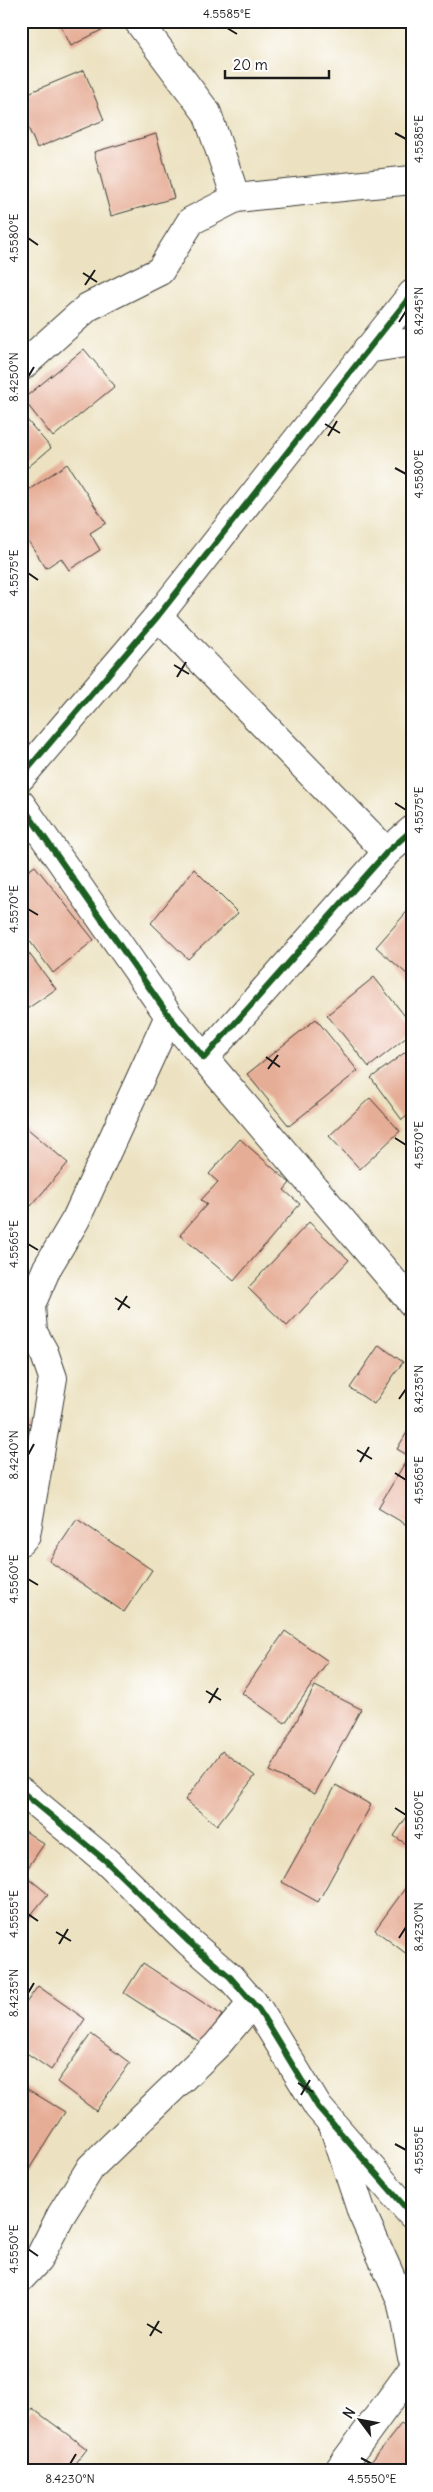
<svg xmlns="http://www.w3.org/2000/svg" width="433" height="2492" font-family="Delius,sans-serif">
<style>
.building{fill:#e6ad96}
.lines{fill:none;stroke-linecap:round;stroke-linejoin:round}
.minor-casing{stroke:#3b3a35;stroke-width:30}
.tertiary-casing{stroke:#3b3a35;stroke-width:30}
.minor{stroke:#fff;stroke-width:28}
.tertiary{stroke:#fff;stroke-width:28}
.cycleway-casing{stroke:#fff;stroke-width:9}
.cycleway{stroke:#1b5e20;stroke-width:6}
.ticks{fill:none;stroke:#1c1c1c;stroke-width:2}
.neatline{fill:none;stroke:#1c1c1c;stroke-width:2}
.ticks-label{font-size:12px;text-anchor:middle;fill:#1c1c1c}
</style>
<rect width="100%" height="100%" fill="#fff"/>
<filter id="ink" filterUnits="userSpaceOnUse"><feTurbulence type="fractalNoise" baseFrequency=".02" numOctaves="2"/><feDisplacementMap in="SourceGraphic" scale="10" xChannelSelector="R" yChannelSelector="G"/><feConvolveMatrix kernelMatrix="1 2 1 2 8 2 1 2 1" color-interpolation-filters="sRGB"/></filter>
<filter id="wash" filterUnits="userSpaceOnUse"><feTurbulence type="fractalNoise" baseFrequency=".0096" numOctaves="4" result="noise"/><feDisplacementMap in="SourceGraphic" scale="20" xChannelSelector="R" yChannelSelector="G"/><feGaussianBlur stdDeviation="1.12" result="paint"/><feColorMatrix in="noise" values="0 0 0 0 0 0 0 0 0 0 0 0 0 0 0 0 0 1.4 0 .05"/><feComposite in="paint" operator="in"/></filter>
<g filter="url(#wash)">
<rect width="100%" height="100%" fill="#ece2c1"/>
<g id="blocks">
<path class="building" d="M58,21H109L111,25L71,46Z
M84,70L104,120L37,148L21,111V96Z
M156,134L174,198L111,216L94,152Z
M84,349L115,386L53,437L23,399Z
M21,413L51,448L21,473Z
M67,464L106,523L90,533L100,550L69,570L61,558L46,568L21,530V495Z
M35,866L94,940L53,973L21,929V876Z
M194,869L238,913L188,959L151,923Z
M412,906V971L408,975L376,947Z
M21,943L56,989L21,1013Z
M374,977L412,1025V1033L369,1067L327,1015Z
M316,1019L358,1071L289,1126L247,1074Z
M412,1047V1112L402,1120L371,1078Z
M370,1098L400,1131L360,1169L329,1136Z
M21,1123L68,1163L31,1206L21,1198Z
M240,1139L290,1183L284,1190L300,1204L234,1281L180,1235L207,1204L201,1200L218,1182L209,1174Z
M309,1222L349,1260L287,1326L248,1288Z
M379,1345L403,1362L374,1404L350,1388Z
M21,1418L40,1430L21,1460Z
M412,1424V1528L378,1508L409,1456L397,1449Z
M77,1519L152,1570L124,1612L49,1561Z
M285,1631L328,1661L285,1723L242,1693Z
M315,1686L361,1709L315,1794L270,1771Z
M222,1751L255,1776L217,1825L185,1800Z
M336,1785L371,1805L318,1902L282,1882Z
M412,1809V1848L394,1836Z
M25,1831L44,1844L27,1869L21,1865V1836Z
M21,1872L48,1894L21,1927Z
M406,1887L412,1891V1958L375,1930Z
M143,1963L222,2015L203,2044L124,1993Z
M38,1986L85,2019L51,2070L21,2049V2010Z
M91,2034L130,2063L96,2111L57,2082Z
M21,2085L65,2112L28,2171L21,2166Z
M412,2395V2406L407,2402Z
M32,2408L87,2449L70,2471H21V2422Z
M401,2424L412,2432V2471H372L367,2467Z"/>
</g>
</g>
<g filter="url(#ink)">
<use href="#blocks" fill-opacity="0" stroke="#3b3a35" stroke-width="1"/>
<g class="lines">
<defs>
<path id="minor" d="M138,21L207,113L236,198
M367,349L412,342
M21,367L88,307L160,271L191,221L236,198L412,180
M158,616L387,852
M21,777L158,616L412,294
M21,804L169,1016L204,1058L387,852L412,830
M204,1058L412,1303
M21,1541L26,1535L53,1378L44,1352L33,1332L31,1305L47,1268L76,1219L169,1016
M333,2125L362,2213L401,2300L412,2356
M21,2278L38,2260L61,2215L91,2167L217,2045L253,2002
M338,2471L412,2370"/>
<path id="tertiary" d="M21,1791L106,1861L189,1942L230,1977L259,2010L318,2107L412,2215"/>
</defs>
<use href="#minor" class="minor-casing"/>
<use href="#tertiary" class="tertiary-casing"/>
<use href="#minor" class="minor"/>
<use href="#tertiary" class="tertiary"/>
<defs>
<path id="cycleway" d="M21,777L158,616L412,294
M21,804L169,1016L204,1058L387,852L412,830
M21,1791L106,1861L189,1942L230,1977L259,2010L318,2107L412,2215"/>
</defs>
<use href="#cycleway" class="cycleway-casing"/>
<use href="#cycleway" class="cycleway"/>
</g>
</g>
<path class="ticks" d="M227,28L237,34M395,133L406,139M28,238L38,245M83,273L97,282M85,285L95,270M399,322L406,311M28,377L34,367M325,424L340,433M328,436L337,421M395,468L406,474M28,573L38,580M174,665L189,674M177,677L186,662M395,803L406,810M28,909L38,915M266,1057L280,1067M268,1069L278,1055M395,1138L406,1145M28,1244L38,1250M115,1298L130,1308M118,1310L127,1296M399,1399L406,1389M357,1450L372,1459M28,1455L34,1444M360,1462L369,1447M395,1473L406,1480M28,1579L38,1585M206,1691L221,1700M209,1703L218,1688M395,1808L406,1815M28,1914L38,1921M56,1932L71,1941M399,1938L406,1927M59,1944L68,1929M28,1993L34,1983M298,2083L313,2092M301,2095L310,2080M395,2144L406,2150M28,2249L38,2256M147,2324L162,2333M150,2336L159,2321M361,2458L372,2464M70,2464L76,2454"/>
<rect width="433" height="2492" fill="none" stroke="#fff" stroke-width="55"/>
<g transform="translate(360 2420) rotate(302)" stroke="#ffffff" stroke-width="4" paint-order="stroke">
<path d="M0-4L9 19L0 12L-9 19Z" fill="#1c1c1c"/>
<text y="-8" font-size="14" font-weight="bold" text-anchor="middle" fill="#1c1c1c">N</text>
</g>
<path d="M225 70v8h104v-8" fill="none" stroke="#1c1c1c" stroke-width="2.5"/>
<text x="233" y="70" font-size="15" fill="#1c1c1c" stroke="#ffffff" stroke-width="4" paint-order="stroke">20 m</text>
<rect x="28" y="28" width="378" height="2436" class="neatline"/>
<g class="ticks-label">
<text x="227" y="18">4.5585°E</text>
<text transform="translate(419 139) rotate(-90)" y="4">4.5585°E</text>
<text transform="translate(14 238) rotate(-90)" y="4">4.5580°E</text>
<text transform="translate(419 311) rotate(-90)" y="4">8.4245°N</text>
<text transform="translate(14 377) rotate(-90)" y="4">8.4250°N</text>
<text transform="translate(419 474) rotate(-90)" y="4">4.5580°E</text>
<text transform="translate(14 573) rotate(-90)" y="4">4.5575°E</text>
<text transform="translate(419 810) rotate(-90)" y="4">4.5575°E</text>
<text transform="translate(14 909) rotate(-90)" y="4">4.5570°E</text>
<text transform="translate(419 1145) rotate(-90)" y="4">4.5570°E</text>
<text transform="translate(14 1244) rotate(-90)" y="4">4.5565°E</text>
<text transform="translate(419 1389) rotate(-90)" y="4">8.4235°N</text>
<text transform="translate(14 1455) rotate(-90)" y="4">8.4240°N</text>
<text transform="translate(419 1480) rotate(-90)" y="4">4.5565°E</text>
<text transform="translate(14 1579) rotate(-90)" y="4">4.5560°E</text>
<text transform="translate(419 1815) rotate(-90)" y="4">4.5560°E</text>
<text transform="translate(14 1914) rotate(-90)" y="4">4.5555°E</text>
<text transform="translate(419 1927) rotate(-90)" y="4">8.4230°N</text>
<text transform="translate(14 1993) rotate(-90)" y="4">8.4235°N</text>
<text transform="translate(419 2150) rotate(-90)" y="4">4.5555°E</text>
<text transform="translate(14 2249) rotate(-90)" y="4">4.5550°E</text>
<text x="70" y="2483">8.4230°N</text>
<text x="372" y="2483">4.5550°E</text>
</g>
</svg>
